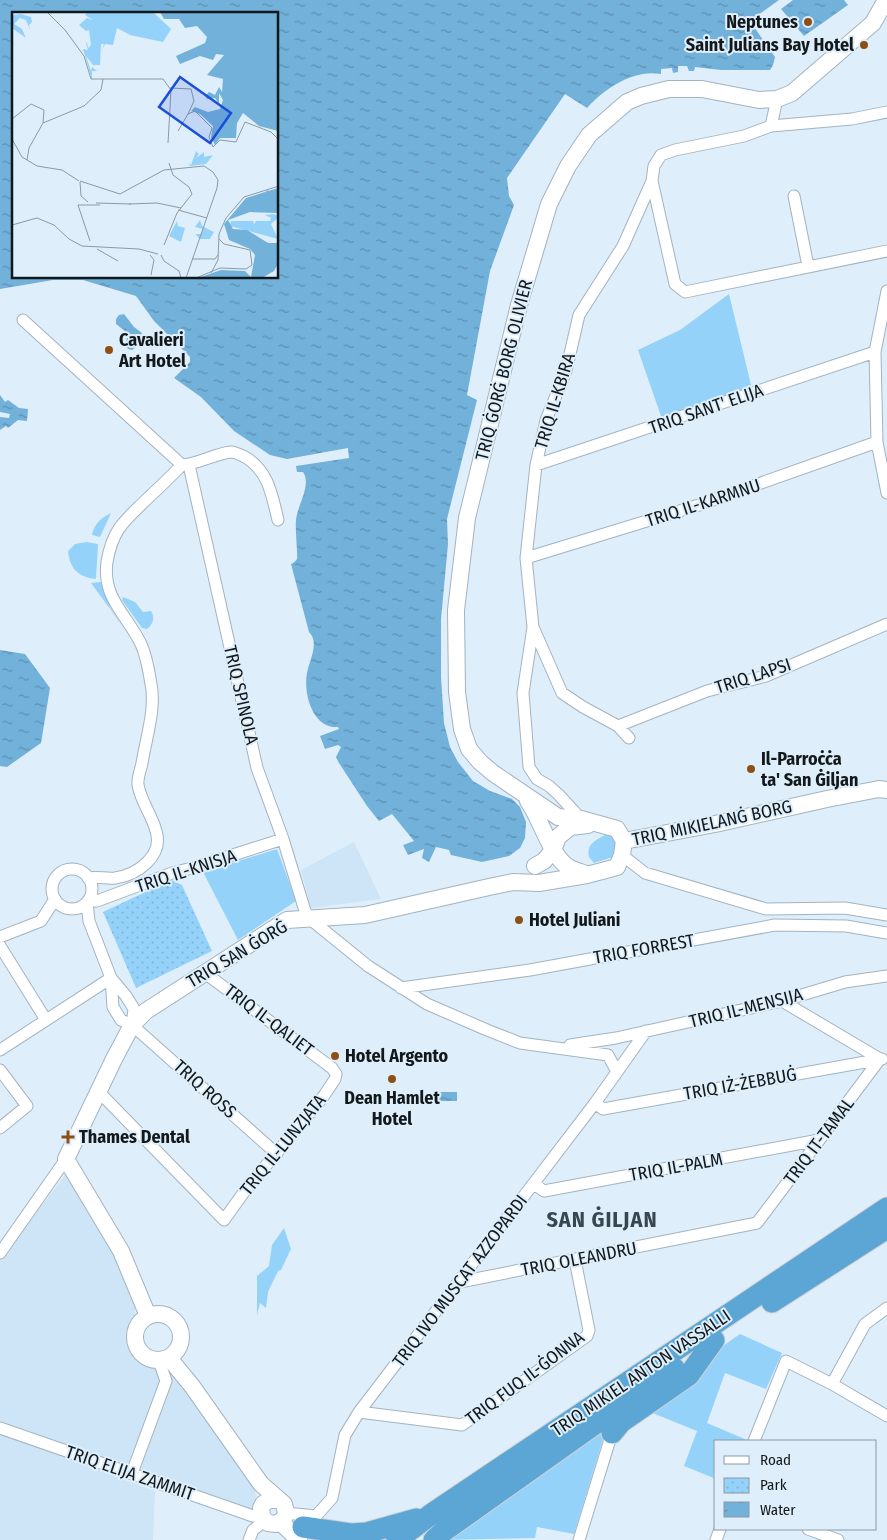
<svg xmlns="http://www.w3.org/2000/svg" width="887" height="1540" font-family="'Fira Sans Condensed',sans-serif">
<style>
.built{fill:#cde5f6}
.green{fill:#95d2fa}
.park{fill:url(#park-dots)}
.water{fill:url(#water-ripples);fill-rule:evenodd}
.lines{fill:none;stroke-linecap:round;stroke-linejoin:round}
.street-casing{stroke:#a3b3bf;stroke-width:13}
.secondary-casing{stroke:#a3b3bf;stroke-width:18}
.highway-casing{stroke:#d0d1d2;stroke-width:23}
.street{stroke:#fff;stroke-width:11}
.secondary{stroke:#fff;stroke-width:16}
.highway{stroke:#5ca6d5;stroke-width:21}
.poi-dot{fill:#8d4f14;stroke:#deeffb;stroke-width:2}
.labels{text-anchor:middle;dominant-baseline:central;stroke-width:4;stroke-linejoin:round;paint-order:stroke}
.poi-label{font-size:18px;font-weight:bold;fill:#12181c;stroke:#deeffb;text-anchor:start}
.street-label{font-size:18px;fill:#12181c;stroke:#deeffb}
.district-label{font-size:22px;font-weight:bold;letter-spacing:1px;fill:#384650;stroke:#deeffb}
.inset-river{fill:none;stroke:#72b1da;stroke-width:2.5}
.inset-road{fill:none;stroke:#8c99a2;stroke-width:1}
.view{fill:#1d4ed8;fill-opacity:0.15;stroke:#1d4ed8;stroke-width:2.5}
.inset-edge{fill:none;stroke:#12181c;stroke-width:2.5}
</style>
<defs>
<pattern id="park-dots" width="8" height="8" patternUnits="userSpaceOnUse" patternTransform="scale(1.25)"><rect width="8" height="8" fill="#95d2fa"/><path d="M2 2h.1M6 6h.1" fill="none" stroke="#7fb4d6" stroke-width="1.8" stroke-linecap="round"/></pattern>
<pattern id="water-ripples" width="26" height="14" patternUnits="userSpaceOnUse" patternTransform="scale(1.25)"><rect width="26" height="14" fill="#72b1da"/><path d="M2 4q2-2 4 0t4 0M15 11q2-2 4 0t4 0" fill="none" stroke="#5c8fb0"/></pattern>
</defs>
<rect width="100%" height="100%" fill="#deeffb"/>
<path class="built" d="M354,842L381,899L311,908L301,870Z
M67,1173L74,1174L135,1296V1315L128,1341L138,1357L156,1370L173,1373L255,1487L256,1505L251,1509L0,1421V1259Z
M0,1434L155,1491L153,1540H0Z"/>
<path class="green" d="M729,294L752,389L662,419L638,350L680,330Z
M111,513L100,537L92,535C94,524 101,518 111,513Z
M87,542L98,544L96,579C78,577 70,569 68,551L75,544Z
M101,582L110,608L129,635L91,583Z
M123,597L135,602L143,612L151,611C155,617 153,625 147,629L142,628L122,600Z
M605,835L613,837L617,842L613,857L594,863L589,857C586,844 595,841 605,835Z
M277,849L296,901L238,940L203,872Z
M284,1228L291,1249L281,1270L278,1271L268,1292L266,1308L260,1303L257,1315V1276L269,1266L272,1245Z
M740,1334L782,1353L766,1389L725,1373L707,1423L747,1440L746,1441H716V1479L684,1466L697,1431L650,1412L713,1353Z
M607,1426L574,1534L537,1527L535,1538L445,1540Z"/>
<path class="park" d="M171,880L182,885L212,951L136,988L103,912Z"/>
<path class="water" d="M0,0H779L750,21L775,57L773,65L770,70H721L695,67L694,71H689L687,66H678V72L673,73L672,68L661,69V74C634,69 605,88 587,108L565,94L507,178L509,196L514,205L490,271L467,395L477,400L447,519L448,544L441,619V677L444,723L450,747L458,762L473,781L490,791L512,799L520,807L526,822L525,838L520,848L509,856L482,862L451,855L449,850L436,847L429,862L422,858L424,849L408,855L403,845L414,841L392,814L379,821L367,806L339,763L336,757L341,747L338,745L325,749L320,736L339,729L338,727C313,729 303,694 307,673C309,661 320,643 309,632L291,564C293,563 295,562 297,559C298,556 295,528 296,520C297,506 312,485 303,472H297L296,466L349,458L348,448L287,459L270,455L234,431L201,397L174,378L190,362V357L154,321L136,296L83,280H53L0,289ZM14,14H278V278H14Z
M793,0H844L848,5L804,36L781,9Z
M124,314L134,327L142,333L141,337L136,340L137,346L132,350L128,349L125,344L127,339L125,331L116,324V319L119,315Z
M0,395L5,402L8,400L19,408L28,409L27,421L18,420L8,428L6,426L0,430V417L9,418L10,414L0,412Z
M0,650L25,654L50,688L41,743L7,767L0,766Z
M438,1092H457V1101H438Z"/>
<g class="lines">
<defs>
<path id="street" d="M777,99L771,126L852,119L887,112
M652,181L675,284L685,292L887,251
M794,196L808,266
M887,291L875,352L877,442L887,493
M23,320L182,465
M189,465L257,768L283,839L305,911L310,919L368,966L427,1004L487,1030L520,1043L608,1055L617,1072
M536,465L875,352
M526,558L699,505L877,442
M533,627L562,693L583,707L618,726L629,738
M618,726L707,691L766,676L887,624
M581,819L559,795L549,786L537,779L529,767L523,693L533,627L526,558L536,465L546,420L566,371L579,315L623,246L652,181L654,166L661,155L675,150L744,136L771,126
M622,855L645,873L766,909L845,908L887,915
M52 889a20 20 0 1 1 40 0a20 20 0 1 1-40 0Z
M88,878C97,876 106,879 115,878C137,875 164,856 156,831C152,815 141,802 138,785C137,778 141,769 142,763C146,738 156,709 151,684C149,671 146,655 141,644C127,615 102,598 107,562C113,527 126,520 149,497C160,487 171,476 182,465C198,464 217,453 231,452C235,452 241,455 245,457C269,471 272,496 278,520
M89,901H97L172,873L192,868L283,839
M87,903L89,921L111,978L113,1007L121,1020L132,1025L277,1154
M0,937L41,921L55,899
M0,946L46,1020
M111,978L126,996L134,1009L132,1025
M401,988L530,970L775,925L846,926L887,933
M570,1045L616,1038L782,1001L845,982L887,976
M0,1050L111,978
M0,1070L27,1106L0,1128
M99,1092L224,1220L244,1192L323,1097L335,1079L336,1074L332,1068L205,973
M595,1103L603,1109L882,1059
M534,1184L544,1191L819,1140
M0,1253L66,1159
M460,1282L757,1223L880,1059L782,1001
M832,1384L865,1324L887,1308
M359,1412L462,1425L587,1336L589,1330L575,1260
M0,1428L253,1516L261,1513
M754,1441L786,1361L832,1384L887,1416
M132,1473L166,1381L159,1361
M286,1513L316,1516L332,1498L345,1435L359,1412L595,1103L646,1031
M808,1529L838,1540
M249,1540L253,1530L264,1521
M579,1540L612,1433
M716,1540L720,1529"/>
<path id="secondary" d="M528,801C541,819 550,855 568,867C573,870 581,872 586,874
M624,841L617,829L581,819L558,817L493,773L480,762L469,749L462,729L457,692L456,610L467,518L519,305L549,204L568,166L589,135L627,102L641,96L669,89H702L759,100L777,99L792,93L873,23L886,0
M624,841L715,824L827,799L879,789L887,790
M535,866L544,861L553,850L558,837L570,827L588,825
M135 1337a23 23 0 1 1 46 0a23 23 0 1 1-46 0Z
M148,1316L121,1251L66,1159L114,1059L132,1025L146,1011L287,920L365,915L489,887L513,882L539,883L587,875L617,867L622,855L624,841
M169,1358L192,1386L261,1484L284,1504L286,1513L284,1519L276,1524L268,1523L262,1517L261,1508L263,1504L269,1500H277
M280,1522L299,1540"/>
<path id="highway" d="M772,1302L887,1228
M612,1433L621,1422L689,1375L714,1340
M303,1527L351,1534L366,1533L416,1519
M397,1540L433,1513L887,1208
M434,1540L444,1531L674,1368"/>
</defs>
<use href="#street" class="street-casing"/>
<use href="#secondary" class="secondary-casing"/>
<use href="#highway" class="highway-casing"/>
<use href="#street" class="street"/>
<use href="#secondary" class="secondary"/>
<use href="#highway" class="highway"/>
</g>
<g class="poi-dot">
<circle cx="808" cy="22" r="5"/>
<circle cx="864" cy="45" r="5"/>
<circle cx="109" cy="350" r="5"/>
<circle cx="751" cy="769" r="5"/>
<circle cx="519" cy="920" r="5"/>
<circle cx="335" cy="1056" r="5"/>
<circle cx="392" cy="1079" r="5"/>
<path d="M65.5 1129.5h5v5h5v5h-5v5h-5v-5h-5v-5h5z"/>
</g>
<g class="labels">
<g class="poi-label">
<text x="798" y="22" text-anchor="end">Neptunes</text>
<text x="854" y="45" text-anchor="end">Saint Julians Bay Hotel</text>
<text x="119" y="340">Cavalieri<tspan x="119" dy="21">Art Hotel</tspan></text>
<text x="761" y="759">Il-Parroċċa<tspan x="761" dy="21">ta' San Ġiljan</tspan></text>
<text x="529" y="920">Hotel Juliani</text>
<text x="345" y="1056">Hotel Argento</text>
<text x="392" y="1098" text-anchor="middle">Dean Hamlet<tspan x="392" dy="21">Hotel</tspan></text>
<text x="79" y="1137">Thames Dental</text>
</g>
<g class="street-label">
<text transform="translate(504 370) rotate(-76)">TRIQ ĠORĠ BORG OLIVIER</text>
<text transform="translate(555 401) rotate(-73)">TRIQ IL-KBIRA</text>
<text transform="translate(706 409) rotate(-19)">TRIQ SANT' ELIJA</text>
<text transform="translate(703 503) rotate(-18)">TRIQ IL-KARMNU</text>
<text transform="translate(753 676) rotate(-18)">TRIQ LAPSI</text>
<text transform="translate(241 695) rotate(77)">TRIQ SPINOLA</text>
<text transform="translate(712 823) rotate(-12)">TRIQ MIKIELANĠ BORG</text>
<text transform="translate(186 871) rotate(-18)">TRIQ IL-KNISJA</text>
<text transform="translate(644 949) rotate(-10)">TRIQ FORREST</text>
<text transform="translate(237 954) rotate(-31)">TRIQ SAN ĠORĠ</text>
<text transform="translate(746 1008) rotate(-14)">TRIQ IL-MENSIJA</text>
<text transform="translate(269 1020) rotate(37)">TRIQ IL-QALIET</text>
<text transform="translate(740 1084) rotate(-10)">TRIQ IŻ-ŻEBBUĠ</text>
<text transform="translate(205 1089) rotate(42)">TRIQ ROSS</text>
<text transform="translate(819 1141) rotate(-53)">TRIQ IT-TAMAL</text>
<text transform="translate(283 1145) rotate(-51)">TRIQ IL-LUNZJATA</text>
<text transform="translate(676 1167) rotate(-10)">TRIQ IL-PALM</text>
<text transform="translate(579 1259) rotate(-11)">TRIQ OLEANDRU</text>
<text transform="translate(460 1281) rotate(-53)">TRIQ IVO MUSCAT AZZOPARDI</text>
<text transform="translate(641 1373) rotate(-34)">TRIQ MIKIEL ANTON VASSALLI</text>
<text transform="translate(525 1378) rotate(-37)">TRIQ FUQ IL-ĠONNA</text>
<text transform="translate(130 1473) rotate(19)">TRIQ ELIJA ZAMMIT</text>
</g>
<g class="district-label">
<text x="602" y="1219">SAN ĠILJAN</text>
</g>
</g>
<g transform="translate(12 12)">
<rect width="266" height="266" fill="#deeffb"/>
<path d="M75,0H141L159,17L151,30L118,23L105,16L101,33L93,32L90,38L92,32H89L88,53H81L74,44L79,59L80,55L85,59H80V68L71,37L76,38L74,31L75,30L76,36L79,33L77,18L74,19L67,13L75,6L81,8L73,3ZM262,202L266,204V206L259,212L266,227L218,214L219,209H241L242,212L244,209H258L259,206L253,203ZM188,208L190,214L202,220L198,227H188L183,222H189L191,217L183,215ZM165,209L166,214L173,216L169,230L157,224Z" fill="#95d2fa"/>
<path d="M9,2L19,5L20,10L17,13L18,18L14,8L8,6L2,12L10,17L14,26L0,16L1,3ZM184,139L187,142L184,146L192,140V145L201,143L194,152L178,154L176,151L179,153Z" fill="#95d2fa"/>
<path d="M148,0H266V119L247,114L231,101L225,111L224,126H208L203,133L199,125L201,114L188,102L179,99L183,95L196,100L208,97L211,88L207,81V92L203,86L195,87L193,84L197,80L203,83L207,75L210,80L211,67L195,63L212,43L204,42L201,48L188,44L168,52L164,44L193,31L195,25L185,14L173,16L167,7H152ZM266,176V201L238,200L216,208L221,217L235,218L256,231H266V252L262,259L250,266H186L209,258L233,259L239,265L243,243L238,237L217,228L212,212L234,186Z" fill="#72b1da"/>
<path class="inset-river" d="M202,0L267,77M205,0L267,71M216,0L267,50M255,179L258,188L267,193M255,179L267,191M240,266L245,259L248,243L245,230L267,234M243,266L267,246"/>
<path class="inset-road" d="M35,0L53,18L72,44L79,67H151L159,78L156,131M158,76L179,77L182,89L176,102M0,107L19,92L32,98L31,111M166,119L176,102L183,99L200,116L197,125L201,135L208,128L224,130L233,110L259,120L267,128M0,127L10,145L25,154L50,158L67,169M15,148L17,136L31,111L72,94L89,78L91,67M68,169L108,182L152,158L192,154L201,160L206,168L205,176L174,266M68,170L69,184L76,190M84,191L119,192M117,192L145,191L169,196M166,198L195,206M0,213L25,206L42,213L57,227L70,234L127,237L146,242M78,229L66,193H88M152,233L165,201L180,182L177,175L161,163L157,151M85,237L106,249M138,243L142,248L139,263M149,243L152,249L167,259L169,266M180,247H203L206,243M199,261L206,248L207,222L214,206L232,185L267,174M45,266H64M184,266L208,256L234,257L240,253L238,238L212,232L207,227"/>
<path class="view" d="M168,65L219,101L198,131L147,95Z"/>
<rect width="266" height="266" class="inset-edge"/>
</g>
<rect x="714" y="1440" width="162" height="90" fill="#deeffb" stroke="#8c99a2"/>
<rect x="724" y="1456" width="25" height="8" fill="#ffffff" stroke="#8c99a2"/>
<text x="760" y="1465" font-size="15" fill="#12181c">Road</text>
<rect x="724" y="1478" width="25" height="15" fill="url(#park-dots)" stroke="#8c99a2"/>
<text x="760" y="1490" font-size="15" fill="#12181c">Park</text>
<rect x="724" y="1502" width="25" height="15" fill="url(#water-ripples)" stroke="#8c99a2"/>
<text x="760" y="1515" font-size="15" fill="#12181c">Water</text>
</svg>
